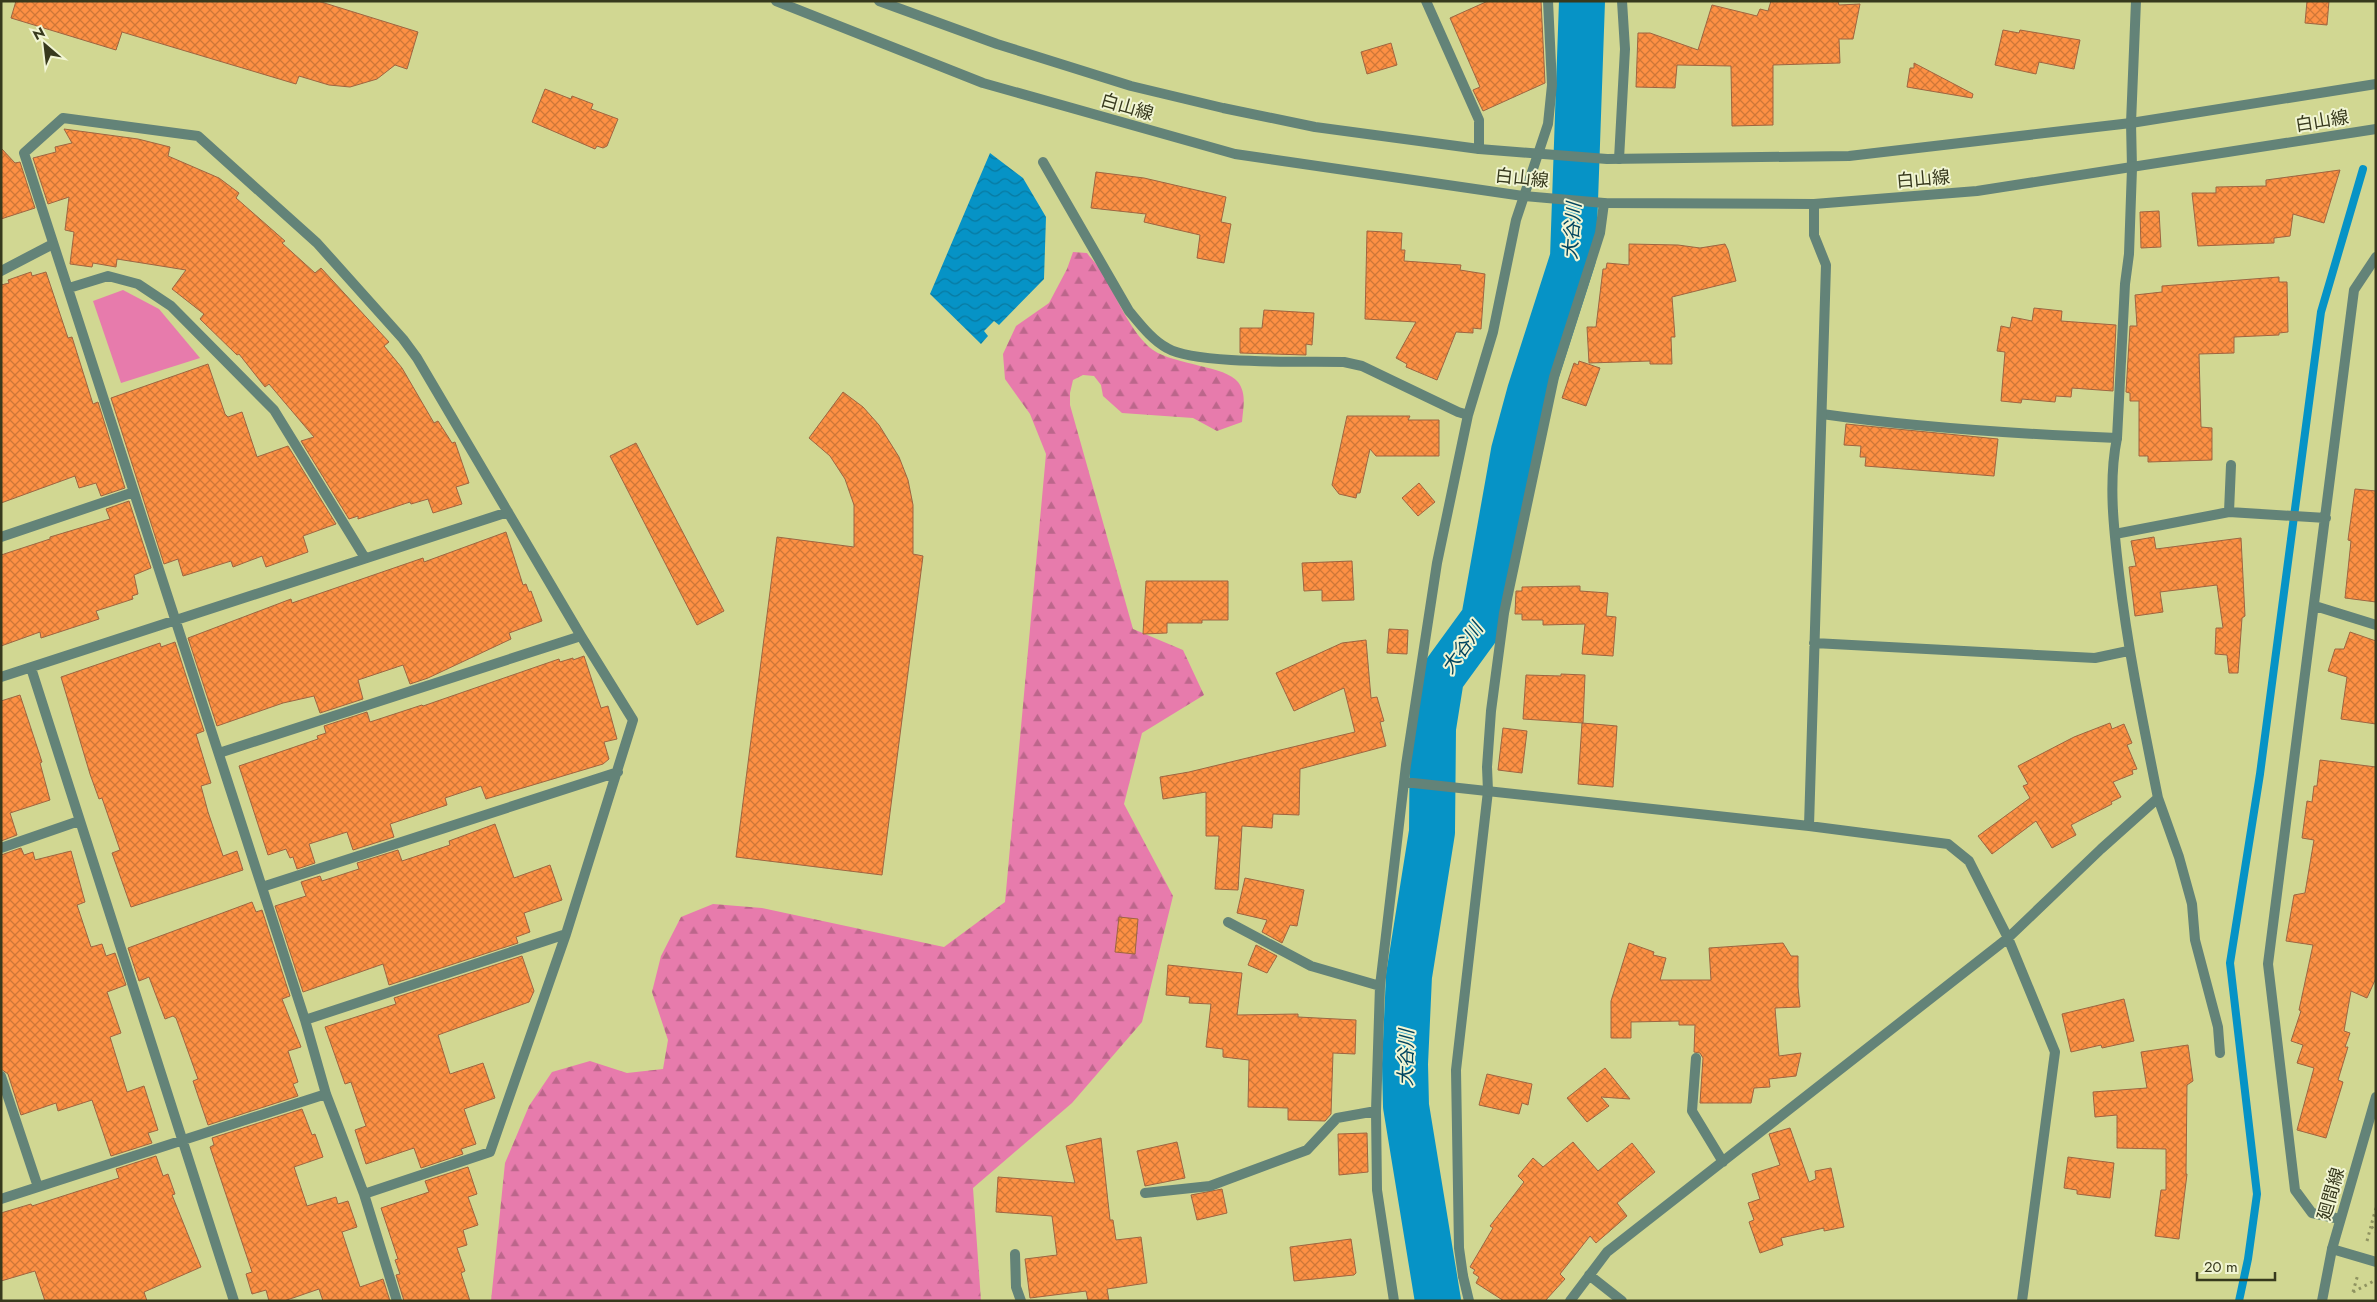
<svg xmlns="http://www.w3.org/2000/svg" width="2377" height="1302" font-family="Jost,'Noto Sans JP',sans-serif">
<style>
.green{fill:#e77bac}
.forest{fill:url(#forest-firs)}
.water{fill:url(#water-waves)}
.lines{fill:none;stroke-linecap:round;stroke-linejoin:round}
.stream{stroke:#0693c6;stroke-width:8}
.river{stroke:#0693c6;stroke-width:46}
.building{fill:url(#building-cross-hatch);stroke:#9e6541}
.path{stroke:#8f9360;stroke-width:3;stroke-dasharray:2.5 4;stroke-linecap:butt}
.service{stroke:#638378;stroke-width:10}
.minor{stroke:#638378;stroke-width:10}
.tertiary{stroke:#638378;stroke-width:10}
.labels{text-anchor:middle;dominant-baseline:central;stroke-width:4;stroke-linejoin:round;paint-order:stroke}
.street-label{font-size:18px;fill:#37391d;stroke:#f1f5d3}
.water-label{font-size:19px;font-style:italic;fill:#00445f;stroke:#f1f5d3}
</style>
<defs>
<pattern id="forest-firs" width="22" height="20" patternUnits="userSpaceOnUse" patternTransform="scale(1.25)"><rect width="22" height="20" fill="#e77bac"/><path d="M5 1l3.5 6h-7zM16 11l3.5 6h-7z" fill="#bc668b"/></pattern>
<pattern id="water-waves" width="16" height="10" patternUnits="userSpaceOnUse" patternTransform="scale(1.25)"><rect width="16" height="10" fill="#0693c6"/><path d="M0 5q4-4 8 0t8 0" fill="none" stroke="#0879a0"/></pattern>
<pattern id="building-cross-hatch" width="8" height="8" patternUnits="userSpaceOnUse" patternTransform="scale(1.25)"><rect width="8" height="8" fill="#fd9044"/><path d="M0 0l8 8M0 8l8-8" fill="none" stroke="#ce7738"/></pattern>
</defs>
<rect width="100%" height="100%" fill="#d1d792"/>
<path class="green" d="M123,290L159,309L200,358L121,383L93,301Z"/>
<path class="forest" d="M1073,252L1087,253C1092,260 1099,266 1103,274C1116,296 1132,335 1153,350C1175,365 1226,366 1238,382C1247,394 1243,408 1242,422L1217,431L1193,418L1122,413L1103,396L1101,385L1094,376L1083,375L1073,380L1070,393V405L1133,629L1183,650L1204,695L1142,733L1124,804L1173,896L1142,1022L1072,1103L973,1188L981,1301H491L505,1163L529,1106L552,1072L590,1061L627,1073L663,1069L668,1040L652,992L661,956L681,917L713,904L762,908L944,947L1005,902L1046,454L1030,414L1005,379L1003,354L1016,326L1049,303L1067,269Z"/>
<path class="water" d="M990,153L1023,178L1046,217L1044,279L999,325L994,321L984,331L988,336L981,344L930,294Z"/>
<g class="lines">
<path class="stream" d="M2239,1301L2248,1259L2257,1194L2230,963L2260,774L2321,312L2363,169"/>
<path class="river" d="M1438,1301L1406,1106L1405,1064L1409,976L1432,832L1433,728L1441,678L1484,619L1514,451L1530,392L1573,258L1582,1"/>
</g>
<path class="building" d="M16,1H318L418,32L407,69L395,65L377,79L350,87L329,85L299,76L296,84L122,32L116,50L11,18Z
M1488,1H1541L1545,83L1483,111L1473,90L1480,87L1450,18Z
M1771,1H1838L1839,5L1860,4L1853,39H1839L1840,63L1773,65V125L1732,126L1731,66L1677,65L1675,88L1636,87L1638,33H1650L1698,50L1712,5L1757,16L1760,9L1768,11Z
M2307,1H2329L2327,25L2305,23Z
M2003,30L2019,33L2020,30L2080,40L2074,69L2039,62L2036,74L1995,65Z
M1391,43L1397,65L1367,74L1361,52Z
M1914,63L1973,94L1972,98L1907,87L1910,68H1914Z
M545,89L571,99L572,96L593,104L591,109L618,119L607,146L603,148L597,146L595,149L532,122Z
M64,129L138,139L170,147L168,156L219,178L239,193L236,198L285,241L282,243L315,273L321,268L389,342L384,346L402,368L434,423L438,421L452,443L455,442L469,483L456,487L462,504L433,513L428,499L411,504L410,502L358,519V516L349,519L301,441L314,437L269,384L265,387L239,354L237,355L200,319L204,314L172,289L186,270L117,259L116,267L93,263L92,267L70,264L74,232L65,230L69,197L48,204L33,158L56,152L55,147L72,143Z
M1,148L15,163L20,162L35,208L1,219Z
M2340,170L2324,223L2293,214L2290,236L2274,238V243L2198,246L2192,193H2216V187L2266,186V180Z
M1096,172L1144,178L1226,197L1221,222L1231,224L1224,263L1197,258L1200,235L1144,222L1146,214L1091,208Z
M2159,211L2161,247L2141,248L2140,212Z
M1367,231L1402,233L1401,250H1405L1404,261L1461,265L1460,270L1485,274L1481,329L1473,328V333L1456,332L1437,380L1406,367L1407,364L1396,358L1416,322L1365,319Z
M1629,244L1678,245L1700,248L1725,244L1728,250L1736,281L1672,297L1675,337H1671L1672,364H1650V361L1589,363L1587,327H1596L1603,269H1606L1607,263L1629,265Z
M31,272L32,276L46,272L68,338L72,337L93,404L98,402L125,488L101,496L96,483L79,488L75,476L1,503V285L9,283L8,280Z
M2279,277V282H2287L2288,332L2279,333V335L2234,337V353L2199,354L2201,427L2212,428V460L2148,462V456H2139V401H2130V393L2126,392L2130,326H2137L2135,295L2162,292V286Z
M2034,308L2062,311L2061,321L2116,325L2113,391L2072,388L2071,397L2056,396L2055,402L2022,399L2021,403L2001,401L2005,352L1997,351L2001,326L2010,328L2012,317L2032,321Z
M1264,310L1314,313L1312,345L1306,344V355L1240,353V328H1262Z
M1579,361L1600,368L1586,406L1562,398L1574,363L1578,365Z
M208,364L225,414L228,417L242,412L257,457L288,446L336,524L303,536L308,552L266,567L262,556L233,567L231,561L183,576L178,559L164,564L111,398Z
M843,392L863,407L879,425L899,457L908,480L913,505V554L923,556L882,875L736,857L777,537L854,547V505L845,479L830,456L809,438Z
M1347,416H1410L1408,420H1439V456H1376L1370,449L1360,493H1357L1356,498L1339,494L1332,485Z
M1846,424L1998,439L1994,476L1865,466L1866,457H1860L1861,446L1844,445Z
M636,443L724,611L697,625L610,456Z
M1419,483L1435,502L1418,516L1402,498Z
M2355,489L2376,491V602L2345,598L2351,541L2348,540Z
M129,501L151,568L134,575L138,594L132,596L133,599L96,611L99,619L41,638L40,632L1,646V555L50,539V537L110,519L106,509Z
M506,532L523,585L526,584L529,592L531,591L542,621L509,633L511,639L428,678L410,684L403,665L358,680L363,699L320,713L314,696L283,703L217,726L188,638L291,599L292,603L423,558L424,562Z
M2154,537L2156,549L2241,538L2245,616L2242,618L2238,673H2229L2227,655L2215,654L2216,628H2223L2217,585L2160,592L2163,612L2135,616L2129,567L2136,566L2131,541Z
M1352,561L1354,600L1322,601V590L1304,591L1302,563Z
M1146,581H1228V620H1202V623H1167V633L1143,634Z
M1580,586V591L1608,593L1606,616L1616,617L1613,656L1582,654L1585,624L1543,625V620H1522V614H1515L1516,591H1522V587Z
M1389,629L1408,630L1407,654L1387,653Z
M2350,632L2376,641V724L2341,719L2347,677L2328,671L2335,649H2344Z
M1366,640L1371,698L1377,697L1384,721L1380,722L1386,746L1300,769L1299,815L1273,814L1272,828L1242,826L1238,890L1215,889L1219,836H1206V792L1163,799L1160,777L1189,772L1355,732L1344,688L1294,711L1276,673L1342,643Z
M175,642L204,731L196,734L211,783L201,786L208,812L223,856L237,851L243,870L131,907L112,853L120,850L102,798L99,799L90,774L61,677L160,643L161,647Z
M584,656L601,708L608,706L617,739L604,742L609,759L603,764L486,799L481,786L445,798L447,805L390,824L394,837L353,850L347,832L309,844L315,863L297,869L293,857L290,858L286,849L268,855L239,766L318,739L317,736L326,733L324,726L367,712L370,722L422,705L423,706L559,659L560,662L573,658V660Z
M1561,674L1585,675L1583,723L1523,719L1526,675L1561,676Z
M20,695L42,762L40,763L50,800L10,813L17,835L1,841V701Z
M1582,723L1617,726L1613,787L1578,784Z
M2110,723L2112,729L2124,724L2132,743L2127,745L2137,769L2132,770L2133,774L2113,782L2121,797L2111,802L2112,804L2071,825L2076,835L2052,848L2036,821L1992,854L1978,836L2030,798L2023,786L2028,784L2018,766L2074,737Z
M1503,728L1527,731L1522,773L1498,770Z
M2320,760L2376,767V978L2367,998L2351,991L2344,1031L2350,1033L2345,1047H2348L2338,1080L2343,1082L2326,1138L2297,1130L2314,1068L2297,1063L2303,1045L2291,1041L2301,1011L2299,1010L2313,945L2286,941L2294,895L2305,893L2314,840L2302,838L2307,801L2312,802L2314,786H2317Z
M495,824L514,878L550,865L562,900L524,913L530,932L516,937L518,943L389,985L383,964L303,992L275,906L306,896L301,882L320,876L322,881L359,869L357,863L398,850L402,861L450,845L449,841Z
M21,848L24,855L33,852L35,860L71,851L85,902L77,905L91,947L102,944L106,956L115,953L126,985L107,992L121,1033L110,1037L127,1092L144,1086L158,1130L148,1133L152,1143L111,1156L92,1100L58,1111L56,1103L21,1115L8,1074L1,1069V855Z
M1245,878L1304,890L1297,926L1290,925L1282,943L1262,932L1267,920L1237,913Z
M252,902L256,912L262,910L290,996L282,999L301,1047L288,1051L298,1082L293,1084L298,1096L208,1125L193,1081L198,1079L176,1018L173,1016L165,1019L149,977L139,981L128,948Z
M1119,917L1138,919L1135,954L1115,952Z
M1629,943L1654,952L1653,955L1666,958L1660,980H1711L1709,948L1783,943L1791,956H1798V987L1800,1007L1775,1008L1779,1056L1801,1053L1796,1076L1769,1079L1770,1087L1754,1088L1751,1103H1700L1703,1058L1700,1053L1694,1052L1695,1025H1679V1021L1631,1022V1038H1611V1001Z
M1256,945L1277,956L1267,973L1248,965Z
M522,956L534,991L529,1002L438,1035L450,1074L483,1063L495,1098L464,1109L476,1144L461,1149L463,1154L421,1168L414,1148L366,1164L355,1130L366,1126L351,1082L345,1084L325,1027L396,1004L394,998Z
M1168,965L1242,973L1237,1015L1298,1014V1017L1356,1020L1355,1054L1333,1053L1331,1114L1325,1121L1288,1120V1108L1248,1107L1249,1060L1223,1057V1049L1206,1047L1211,1004L1189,1003L1190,997L1166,995Z
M2124,999L2134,1041L2102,1048L2101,1045L2071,1052L2062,1014Z
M2188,1045L2193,1081L2187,1085L2186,1174H2187L2179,1239L2155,1236L2161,1190H2166V1149L2117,1148V1115L2095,1117L2093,1092L2147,1088L2141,1052Z
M1605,1068L1630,1099L1601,1097L1609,1106L1587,1122L1567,1098Z
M1487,1074L1532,1084L1528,1105L1522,1103L1519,1114L1479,1105Z
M302,1109L312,1135L315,1134L323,1157L294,1167L307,1206L336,1197L338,1204L348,1201L357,1227L342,1232L360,1287L383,1279L390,1301H323L319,1289L284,1301H269L266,1290L252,1294L246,1274L252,1272L210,1147L214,1145L212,1138Z
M1790,1128L1809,1182L1816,1179L1815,1171L1831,1168L1844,1227L1824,1231V1228L1781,1238L1783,1245L1760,1253L1749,1222L1754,1220L1748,1203L1760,1199L1752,1174L1780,1165L1769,1134Z
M1367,1133L1368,1172L1339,1175L1338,1134Z
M1101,1138L1110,1220H1113L1116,1240L1141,1237L1147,1283L1107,1289L1109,1301H1088L1086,1291L1030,1298L1025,1259L1057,1255L1052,1216L996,1212L998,1177L1075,1183L1066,1146Z
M1177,1142L1185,1178L1145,1186L1137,1151Z
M1573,1142L1598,1171L1632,1143L1655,1172L1617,1203L1627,1216L1596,1243L1590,1236L1560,1274L1565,1279L1545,1301H1504L1476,1283L1479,1277L1473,1273L1475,1270L1470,1267L1493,1228L1490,1226L1524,1182L1518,1176L1533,1158L1543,1167Z
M156,1156L163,1176L168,1174L175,1194L172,1195L201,1267L144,1292L147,1301H45L35,1271L1,1281V1213L31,1204L32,1206L119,1178L116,1169Z
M2068,1157L2114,1163L2110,1198L2077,1194V1190L2064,1188Z
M468,1167L477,1194L468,1197L478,1225L463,1230L467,1245L457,1248L465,1271L461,1273L470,1301H404L396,1275L400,1274L395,1260L398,1259L381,1208L429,1192L425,1181Z
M1222,1189L1227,1213L1197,1220L1191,1195Z
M1351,1239L1356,1273L1354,1275L1294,1281L1290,1247Z"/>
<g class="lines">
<path class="path" d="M2376,1208L2371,1226L2376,1232
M2367,1241L2371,1226
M2353,1292L2358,1274
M2353,1292L2374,1281"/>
<path class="service" d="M1822,414C1920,428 2018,434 2117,438
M1463,1276L1459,1248L1456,1070L1488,791L1487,767L1491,711L1504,613L1554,377L1600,233L1604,203"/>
<path class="minor" d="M1426,1L1479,120V149
M1619,159L1625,49L1622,1
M1043,162L1129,311C1140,324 1152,340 1167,348C1195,365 1306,361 1344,362L1362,366L1458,412L1468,415
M1,271L53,244
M69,288L108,276L138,284L171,306L274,410L365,558
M2229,512L2231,465
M2115,534L2229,512L2326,518
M1,537L134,492
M2315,606L2376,625
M1814,643L2095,658L2128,651
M31,668L234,1301
M1,677L508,512
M219,753L581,636
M1404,782L1809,826L1948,844L1969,861L2008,938L2055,1052L2022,1301
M2158,798L2179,857L2192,904L2195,940L2218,1027L2220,1053
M1809,826L1826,265L1814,235V204
M1,848L79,821
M262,887L618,772
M1228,922L1311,966L1380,986
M305,1020L566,934
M1696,1058L1692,1111L1723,1162
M1,1076L38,1187
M1145,1193L1210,1186L1307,1150L1337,1118L1376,1111
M364,1194L490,1152L566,934L633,720L581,636L417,358L403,339L317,243L198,136L63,118L24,153L305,1020L326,1094L364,1194L397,1301
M1,1199L326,1094
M2340,1219L2312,1213L2295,1190L2268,964L2354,290L2376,257
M2332,1249L2376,1262
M1015,1254L1016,1287L1021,1301
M1589,1275L1622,1301
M1463,1276L1469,1301
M1394,1301L1377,1190L1376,1111L1380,986L1406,765L1437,563L1468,415L1493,332L1516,220L1548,124L1552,85L1548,1
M1570,1301L1607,1252L2008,938L2101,849L2158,798C2143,723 2128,651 2119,574C2114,531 2108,482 2117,438L2125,284L2129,254L2132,168L2131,123L2136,1"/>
<path class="tertiary" d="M776,1L983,83L1235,154L1523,196L1604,203L1814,204L1977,191L2376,129
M879,1L997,44L1131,86L1223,108L1315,127L1479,149L1607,159L1849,156L2131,123L2376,84
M2322,1301L2332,1249L2376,1097"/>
</g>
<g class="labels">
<g class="street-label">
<text transform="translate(1127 107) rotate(16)">白山線</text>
<text transform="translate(2322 121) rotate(-9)">白山線</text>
<text transform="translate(1522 178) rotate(6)">白山線</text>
<text transform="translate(1923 179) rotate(-5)">白山線</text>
<text transform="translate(2331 1194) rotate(-74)">廻間線</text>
</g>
<g class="water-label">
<text transform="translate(1572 231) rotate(-86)">大谷川</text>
<text transform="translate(1462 648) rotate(-55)">大谷川</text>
<text transform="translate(1406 1058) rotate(-89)">大谷川</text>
</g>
</g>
<rect width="2377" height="1302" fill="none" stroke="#37391d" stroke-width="5"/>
<g transform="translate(45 45) rotate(332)" stroke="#f1f5d3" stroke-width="4" paint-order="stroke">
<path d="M0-4L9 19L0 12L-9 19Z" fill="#37391d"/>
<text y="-8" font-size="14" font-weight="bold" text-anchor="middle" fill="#37391d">N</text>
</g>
<path d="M2197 1272v8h78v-8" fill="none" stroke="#37391d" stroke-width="2.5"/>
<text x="2204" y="1272" font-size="15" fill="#37391d" stroke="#f1f5d3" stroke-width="4" paint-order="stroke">20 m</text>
</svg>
